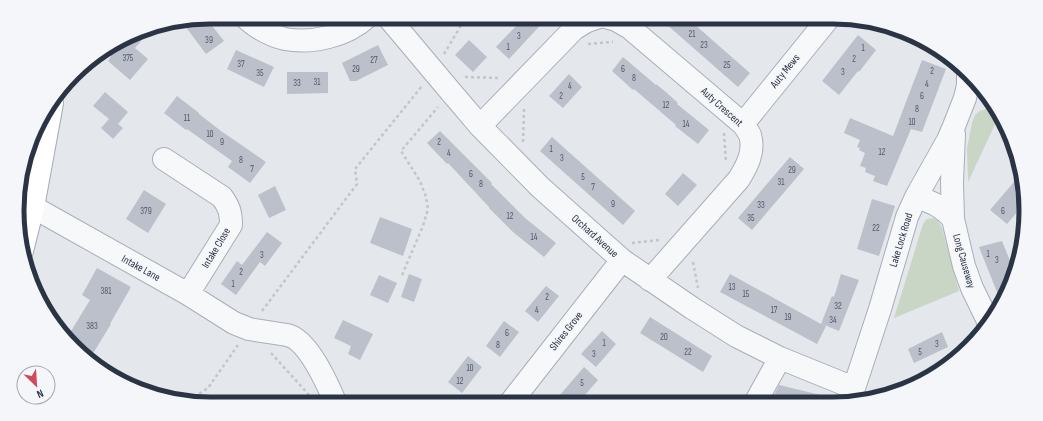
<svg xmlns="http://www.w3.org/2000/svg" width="1043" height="421" font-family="'Sofia Sans Condensed',sans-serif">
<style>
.green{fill:#c9d6c5}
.building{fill:#bbc0ca}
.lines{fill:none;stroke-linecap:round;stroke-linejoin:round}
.minor-casing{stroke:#a9aeb7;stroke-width:24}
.major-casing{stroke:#a3abb8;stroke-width:24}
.path{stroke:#c2c5cb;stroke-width:2.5;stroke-dasharray:3 3;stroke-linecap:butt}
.minor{stroke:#f7f8fa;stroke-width:22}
.major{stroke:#fff;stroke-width:22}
.labels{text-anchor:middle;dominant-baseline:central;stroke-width:3;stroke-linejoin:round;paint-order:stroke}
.number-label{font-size:9px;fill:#4f5766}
.street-label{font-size:11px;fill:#2b3445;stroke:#f4f6f9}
.rim{fill:none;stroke:#2b3445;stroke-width:5}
</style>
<rect width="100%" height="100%" fill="#e4e7ec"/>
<path class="green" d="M992,107L999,116L968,182L967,148L972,123L975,115L980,111Z
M934,218L938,221L942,228L959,291L894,318L923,224L927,219Z"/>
<path class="building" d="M527,17H548L509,59L496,47L518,24L519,25Z
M658,17H686L750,73L738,87Z
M206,18L224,41L206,54L182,22Z
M148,27H153L135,48L148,59L130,80L108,61L111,56L109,54L118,45Z
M858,35L876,50L859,72L858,71L839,95L822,81Z
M469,40L487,57L473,72L455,55Z
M378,45L388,65L356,81H350L342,63Z
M236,50L274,67L264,87L227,69Z
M623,57L656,85V84L667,93L678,103L677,104L709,130L698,144L675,126L676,125L634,89L633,90L612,71Z
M922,60L946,69L922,132L911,129L887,186L873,181L875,176L865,172L866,168L860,166L865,153L859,150L860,148L857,147L860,140L844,133L850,118L893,136Z
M287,72H328V93L287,94Z
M569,74L582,87L563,108L549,96Z
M105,92L128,112L118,124L123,128L113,139L101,128L109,119L93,106Z
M177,96L199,113V114L221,131L266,162L250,183L228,167L232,161L187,129L186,130L164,113Z
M440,131L492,183L491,184L525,218L556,243L544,257L513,232L489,208V207L448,163L447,164L427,143Z
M552,137L635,211L623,225L540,151Z
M790,157L804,169L752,230L738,218Z
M683,173L697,185L678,206L665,194Z
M1020,175L1026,198L1025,203L1007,224L990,210Z
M275,186L286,210L269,218L258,195Z
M144,190L166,204L148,233L126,219Z
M872,199L895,206L879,256L857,249Z
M380,217L412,229L403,256L370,243Z
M267,232L282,243L265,266L260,262L236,295L221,284L237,261L242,265Z
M1002,241L1015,273L1001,302L979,247Z
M97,268L131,287L110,324H111L89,360L68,336L90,300L82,295Z
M409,274L422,279L414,302L401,297Z
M730,274L821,324L832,296L834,297L841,274L859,280L839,331L822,324L826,326L817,344L720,292Z
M379,275L397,283L388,303L370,295Z
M546,286L559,296L538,322L525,311Z
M650,317L712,356L703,372L640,333Z
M343,320L373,334L360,360L348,354L351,346L334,338Z
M504,321L519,332L500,357L486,346Z
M602,331L616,344L596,367L581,354Z
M942,332L948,347L914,363L908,349Z
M468,356L482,367L462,393L448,382Z
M584,367L598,380L578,403H553Z
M779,385L829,397L828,402L770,403Z"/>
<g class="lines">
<defs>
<path id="minor" d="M245,17C255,27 271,36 285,39C312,44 347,36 367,17
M388,17L451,92L480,126L540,187L622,260L692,308L736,336L780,358L854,388
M605,17L616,20L630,28L743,124C745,127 748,131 750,135C755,151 747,166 739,179L650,280
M743,124L828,19
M480,126L574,29L587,21L599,17
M954,134L952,182L953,219L964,266L972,288L989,323
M164,159L222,197C229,207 231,212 231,225L188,294
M916,197C932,202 942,206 953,219
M33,207L188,294L234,323L249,329L287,335C308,339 328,385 336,404
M849,401L854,388L880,309L907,217L916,197L948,140L954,126L965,98L968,85V76
M511,402L622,260
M755,403L780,358"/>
<path id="major" d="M22,251L33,207L52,103"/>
</defs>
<use href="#minor" class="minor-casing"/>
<use href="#major" class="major-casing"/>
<path class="path" d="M588,44L613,42
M444,54L466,17
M465,77L500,78
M724,133L726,162
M523,142L524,109
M632,243L659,240
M693,262L698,288
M402,275L423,226L428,209L426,197L420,181L401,151L438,107
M262,311L357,184L355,169L422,86
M271,353L310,396
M189,400L208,388L238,345"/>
<use href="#minor" class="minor"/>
<use href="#major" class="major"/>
</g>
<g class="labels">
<g class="number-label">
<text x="692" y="34">21</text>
<text x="519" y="36">3</text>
<text x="209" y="40">39</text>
<text x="704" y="45">23</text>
<text x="508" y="47">1</text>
<text x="863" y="48">1</text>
<text x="128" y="58">375</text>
<text x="854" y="59">2</text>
<text x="374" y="60">27</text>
<text x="241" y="64">37</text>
<text x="727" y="65">25</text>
<text x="356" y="69">29</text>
<text x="623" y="69">6</text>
<text x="932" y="71">2</text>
<text x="843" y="72">3</text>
<text x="260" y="73">35</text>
<text x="634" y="78">8</text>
<text x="317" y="82">31</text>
<text x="297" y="83">33</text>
<text x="927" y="84">4</text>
<text x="570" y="86">4</text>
<text x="561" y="96">2</text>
<text x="922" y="96">6</text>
<text x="666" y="105">12</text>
<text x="917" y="109">8</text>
<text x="187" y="118">11</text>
<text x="912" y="122">10</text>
<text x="686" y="124">14</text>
<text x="210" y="134">10</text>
<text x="222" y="142">9</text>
<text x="439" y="142">2</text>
<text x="551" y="149">1</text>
<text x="882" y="152">12</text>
<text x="449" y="153">4</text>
<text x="562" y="158">3</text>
<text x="241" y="160">8</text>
<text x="252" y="169">7</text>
<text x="792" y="170">29</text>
<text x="471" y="174">6</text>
<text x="583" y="177">5</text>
<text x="781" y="182">31</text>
<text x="481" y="184">8</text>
<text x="593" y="187">7</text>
<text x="613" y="204">9</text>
<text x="761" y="205">33</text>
<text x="146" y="211">379</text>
<text x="1003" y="211">6</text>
<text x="510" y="216">12</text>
<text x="751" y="218">35</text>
<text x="876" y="228">22</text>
<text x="534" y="237">14</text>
<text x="988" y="254">1</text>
<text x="262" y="255">3</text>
<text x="997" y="260">3</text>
<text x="241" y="272">2</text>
<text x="233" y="284">1</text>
<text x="732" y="287">13</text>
<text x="106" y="291">381</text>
<text x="746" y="294">15</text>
<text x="547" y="297">2</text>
<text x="838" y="306">32</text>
<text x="537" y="310">4</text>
<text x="774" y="310">17</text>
<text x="788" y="317">19</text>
<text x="833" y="320">34</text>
<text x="92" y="326">383</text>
<text x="507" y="333">6</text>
<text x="664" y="337">20</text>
<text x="604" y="343">1</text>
<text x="937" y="344">3</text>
<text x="498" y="345">8</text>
<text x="688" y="352">22</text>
<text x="920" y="352">5</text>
<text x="594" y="354">3</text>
<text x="470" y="368">10</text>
<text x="460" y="381">12</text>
<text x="582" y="383">5</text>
</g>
<g class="street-label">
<text transform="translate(785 71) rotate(-51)">Auty Mews</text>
<text transform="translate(722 107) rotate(42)">Auty Crescent</text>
<text transform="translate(595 236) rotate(42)">Orchard Avenue</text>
<text transform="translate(901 240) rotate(-73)">Lake Lock Road</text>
<text transform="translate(216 248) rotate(-59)">Intake Close</text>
<text transform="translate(964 261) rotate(74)">Long Causeway</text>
<text transform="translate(141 268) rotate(29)">Intake Lane</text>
<text transform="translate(566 331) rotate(-52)">Shires Grove</text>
</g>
</g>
<path d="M0 0H1043V421H0ZM210 24H833A186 186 0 0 1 1019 210V211A186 186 0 0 1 833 397H210A186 186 0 0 1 24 211V210A186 186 0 0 1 210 24Z" fill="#f4f6f9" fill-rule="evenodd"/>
<path class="rim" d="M210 24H833A186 186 0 0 1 1019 210V211A186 186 0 0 1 833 397H210A186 186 0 0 1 24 211V210A186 186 0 0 1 210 24Z"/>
<g transform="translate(36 385) rotate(155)"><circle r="19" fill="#f4f6f9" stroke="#a4a8b1"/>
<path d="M0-3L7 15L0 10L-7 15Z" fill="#d1495b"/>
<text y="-6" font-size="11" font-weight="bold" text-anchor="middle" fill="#2b3445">N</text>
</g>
</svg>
